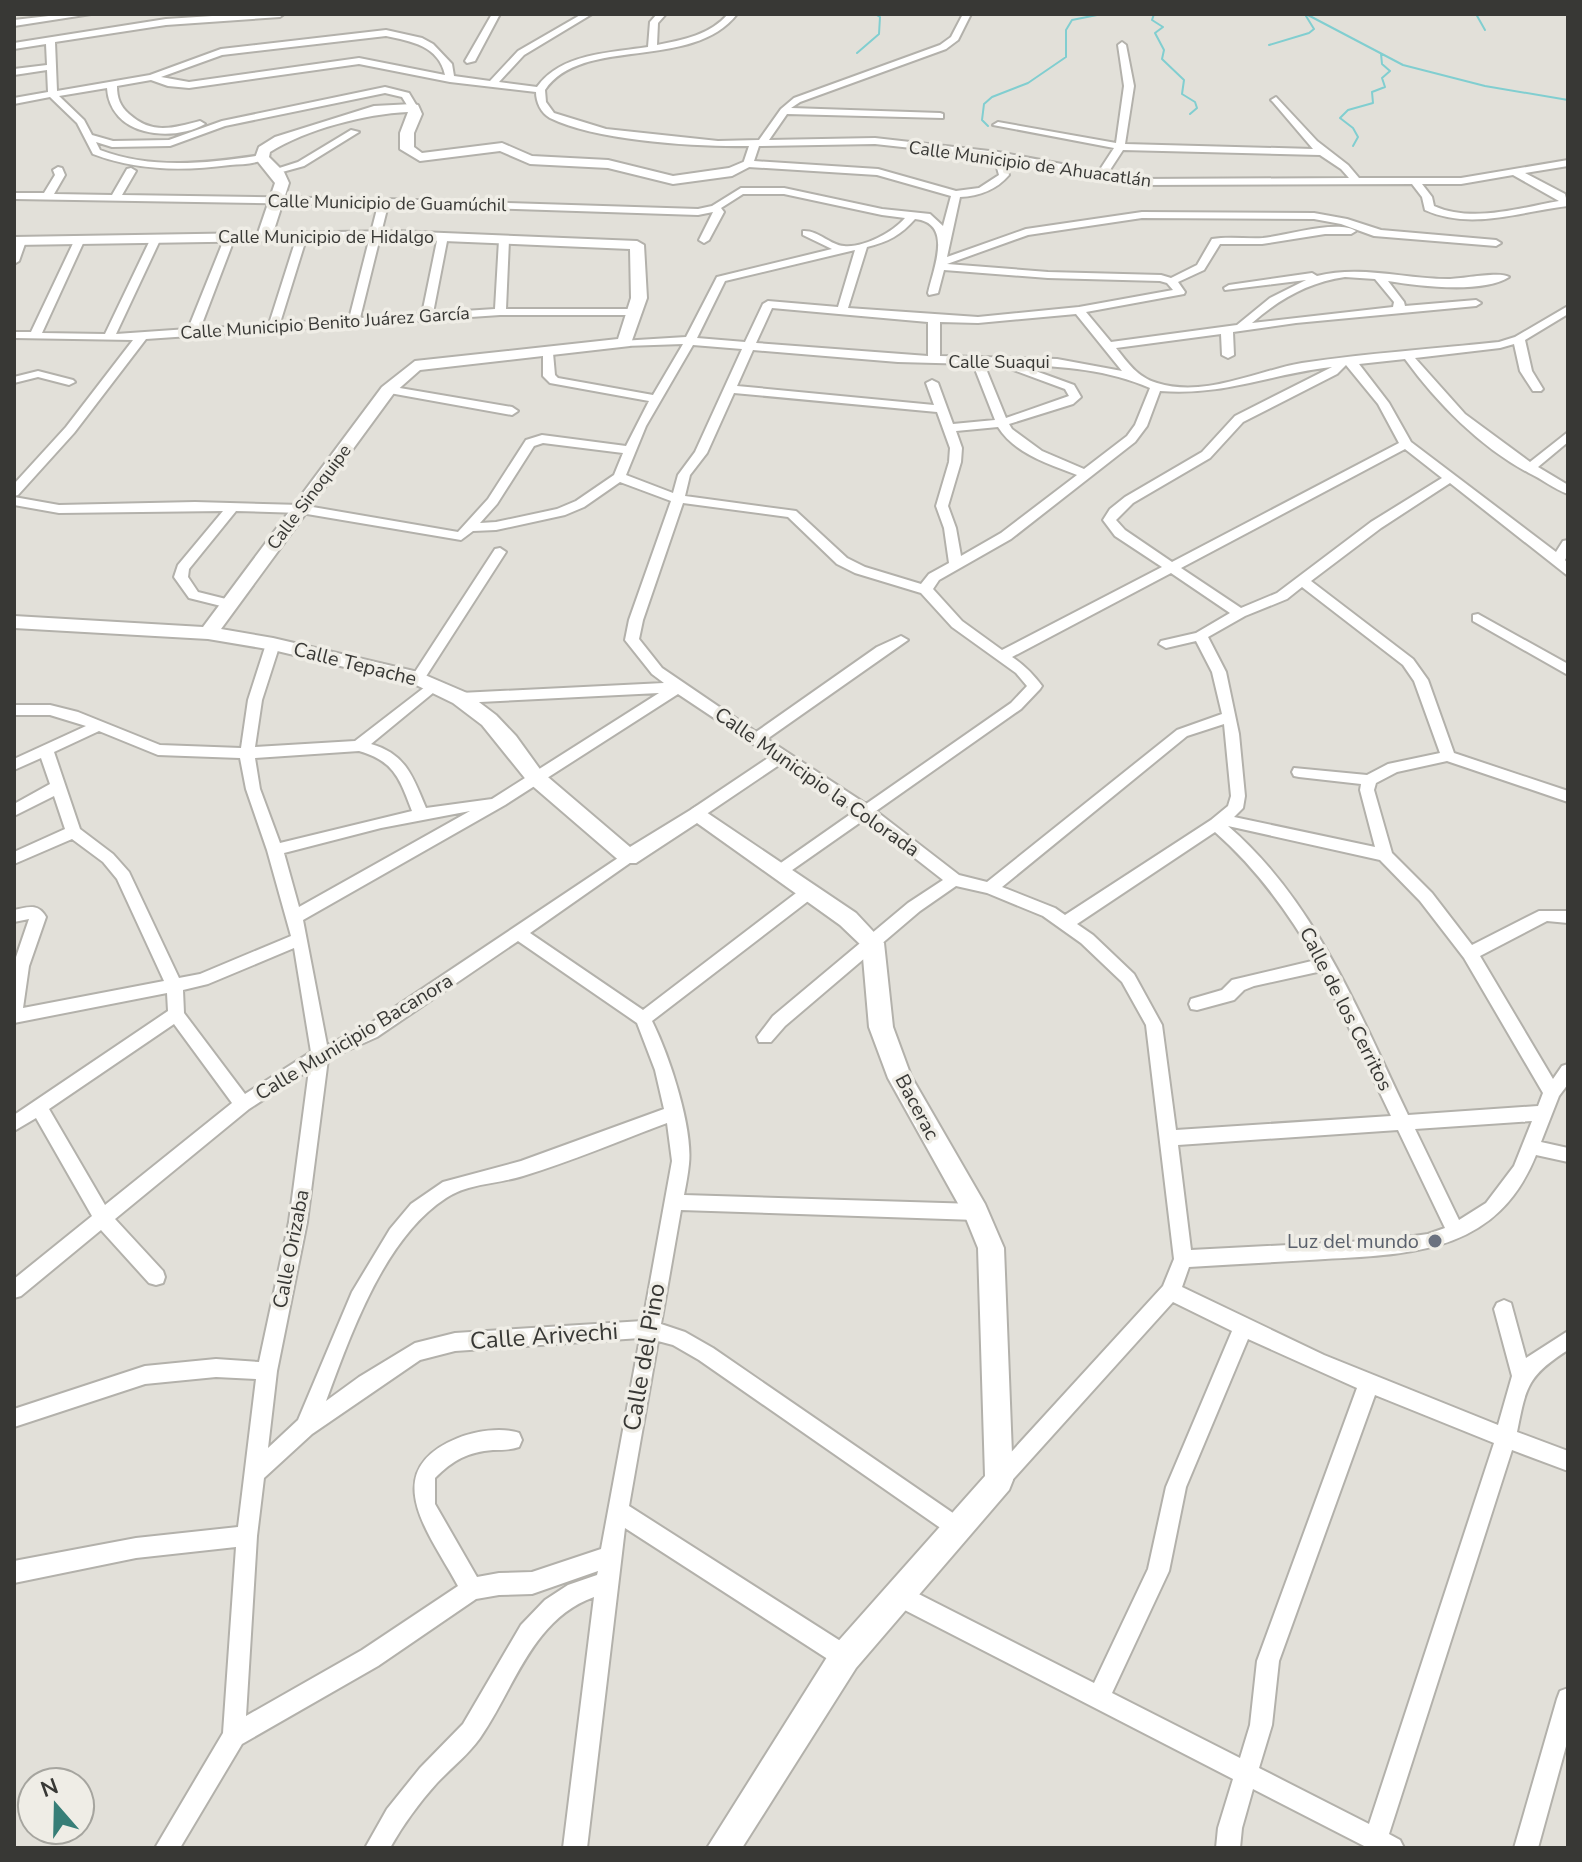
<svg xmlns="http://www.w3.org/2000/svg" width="1582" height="1862" font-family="'Nunito Sans',sans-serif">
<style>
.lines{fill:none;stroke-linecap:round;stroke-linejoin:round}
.stream{stroke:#81ced0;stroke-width:2}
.street-casing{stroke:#b3b1ab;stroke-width:4}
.secondary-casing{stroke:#b3b1ab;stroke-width:4}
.street{fill:#fff;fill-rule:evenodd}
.secondary{fill:#fff;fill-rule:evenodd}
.worship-dot{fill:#6b7280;stroke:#efede6;stroke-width:3}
.labels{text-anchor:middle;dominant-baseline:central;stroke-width:7;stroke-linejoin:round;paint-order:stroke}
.far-street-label{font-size:18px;fill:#383835;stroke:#efede6}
.street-label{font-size:20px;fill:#383835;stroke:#efede6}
.worship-label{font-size:20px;fill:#5b616d;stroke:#efede6;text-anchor:end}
.near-street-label{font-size:24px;fill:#383835;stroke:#efede6}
</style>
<rect width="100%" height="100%" fill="#e2e0d9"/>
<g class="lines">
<path class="stream" d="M1154,14L1152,20L1163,27L1155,33L1164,50L1162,59L1184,80L1182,94L1195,102L1197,108L1190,114
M1306,14L1403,65L1485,86L1568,100
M1476,14L1485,30
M1269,45L1309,33L1314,29L1306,16
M857,53L879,34L880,17L875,14
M988,126L982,120L984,104L992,97L1028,83L1066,57V30L1072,20L1102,14
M1353,146L1358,137L1353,128L1340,118L1348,110L1373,103L1372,92L1385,87L1382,78L1390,71L1382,64L1381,54"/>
<defs>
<path id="street" d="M66,14H91L14,26V20Z
M243,14H284L280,17L166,25L55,42L57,91L150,75L221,49L386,30L422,38L433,44L452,64L454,76L490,81L518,51L582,14H592L524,55L499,82L537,87C561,53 610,53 648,47L650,22L657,14H666L658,23L657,45C683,40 710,35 728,14H737C692,72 582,35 545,90L546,102L554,113L606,129L718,141L759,140L781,109L794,98L940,45L951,37L963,14H971L958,40L946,49L800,102L791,108L940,113L943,114V118L787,114L769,140L875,138L998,152L1099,171L1114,148L993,125L998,122L1116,143L1124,86L1118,45L1122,42L1126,45L1134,86L1125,144L1313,149L1273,102L1271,100L1276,97L1317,141L1348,165L1359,178H1461L1568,160V166L1525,173L1565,194L1568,206C1521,211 1472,231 1425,210L1422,197L1412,184L1140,185L1004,159L1009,175C996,190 980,196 960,197L947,257L1026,229L1142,212L1314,213L1347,219L1381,230L1496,240L1501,243L1496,246L1374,236L1341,224L1314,219L1142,218L1028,235L947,264L1048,272L1161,275L1171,278L1197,265L1212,239C1229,236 1246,239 1263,238C1286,236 1337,219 1356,231L1351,234H1325L1262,244H1220L1204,270L1178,282L1185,292L1184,294L1086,312L1111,342L1237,325L1270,298L1306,280L1225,290L1224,288L1229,285L1312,273L1317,276C1361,265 1404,279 1448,279C1462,279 1500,271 1509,277C1482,294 1419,286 1388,281L1404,302L1405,306L1476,300L1481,303L1476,306L1296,323L1233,332L1234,355L1228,358L1222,355L1221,334L1116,348C1128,363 1137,377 1157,383C1205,398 1256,371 1302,363C1367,353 1434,349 1499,342L1515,337L1568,306V314L1525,340L1532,371L1543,389L1541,391H1533L1520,371L1514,344L1500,348L1415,358L1465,414L1530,462L1568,432V442L1538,467L1568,485V494C1554,489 1542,479 1529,473C1481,448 1437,403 1405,359L1359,364L1389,403L1411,442L1556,552L1563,541L1568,540V554L1565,560L1568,564V576L1450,483L1381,528L1311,581L1413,659L1428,680L1454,753L1568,791V802L1447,761L1397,772L1376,783L1374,790L1392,853L1432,893L1472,945L1539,911H1568V923L1547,921L1480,956L1553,1079L1562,1066L1568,1064V1084L1559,1096L1541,1142L1568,1148V1162L1536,1155C1497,1252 1415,1254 1325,1259C1280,1262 1235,1264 1189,1267L1182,1287L1324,1355L1498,1425L1512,1376L1494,1309L1497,1303L1504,1300L1511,1303L1526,1358L1568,1331V1350C1527,1376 1526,1387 1517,1432L1568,1451V1471L1512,1450L1389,1834L1400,1840L1404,1848H1368L1253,1789L1242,1828L1240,1848H1216L1218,1828L1233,1779L891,1603L888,1595L891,1587L899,1584L1094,1683L1148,1569L1166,1487L1232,1331L1173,1302L1007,1486L1000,1489L993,1486L990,1479L993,1472L1163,1286L1174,1259L1146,1025L1122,982L1081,943L1043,916L987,893L956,886L920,911L785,1026L771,1042H759L757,1037L773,1016L908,903L943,880L865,819L785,875H775L772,871L775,867L855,811L782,763L702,817H692L689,813L692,809L771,756L678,694L505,805L303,920L327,1045L365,1027L624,854L629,852L637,858L530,933L643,1010L804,887H816L818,891L816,895L652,1021C669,1055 693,1127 689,1164C688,1174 686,1185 684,1195L976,1204L982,1206L985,1212L982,1218L976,1220L681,1210L661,1324L685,1332L713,1348L966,1522L969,1529L966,1536L959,1539L952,1536L699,1360L673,1345L658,1341L629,1506L853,1649L856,1657L853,1665L845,1668L837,1665L625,1528L587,1848H563L594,1597C532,1619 514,1689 480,1738C468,1755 451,1768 437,1783C419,1803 403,1825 390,1848H365L387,1809L420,1768L463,1724L521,1625L545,1600L568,1585L597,1575L598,1571L532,1594L499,1595L476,1599L378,1666L242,1744L180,1848H155L223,1733L236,1547L136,1558L14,1583V1561L136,1538L238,1527L256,1379L216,1377L145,1384L14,1427V1409L145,1366L216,1359L259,1362L289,1222L309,1070L249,1109L115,1219L163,1271L165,1277L163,1283L156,1285L149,1283L101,1230L21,1296L14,1298V1279L92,1216L36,1118L14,1131V1115L168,1011L167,993L14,1023V963L29,919L14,922V910C28,907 38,903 46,917L29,966L23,1008L164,981L117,879L103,862L72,839L14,864V852L65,829L54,796L14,816V804L50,784L41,758L14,770V759L86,726L50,715H14V705H50L78,712L160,745L241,748L248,700L266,644L273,640L280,644L262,700L255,747L355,741L434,680L439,682L441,685L439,688L371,744C406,754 413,777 426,808L492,799L659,693L460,703L453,698L460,693L664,683L652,674L625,640L629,620L671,501L620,482L584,507L565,515L496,530L473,531L461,540L301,513L236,511L189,569L188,577L198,592L234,601L236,604L229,608L189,598L174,577L178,565L223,511L59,513L14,505V497L59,505L195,502L301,505L458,532L488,499L526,440L542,435L626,446L649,401L550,383L543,376V351L553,353L555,375L558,378L653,395L683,344L625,346L619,343L621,341L686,337L717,277L832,249L803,235V231C818,230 830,245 844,246C864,248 893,232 905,218L882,215L784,194H743L721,208L724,212L709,240L704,243L699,240L713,212L698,215L388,205L360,318L422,314L438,236L443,233L448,236L433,313L495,309L499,240L504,237L509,240L506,309H635L641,312L635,315H500L146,339L74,433L18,495L14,496V484L66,427L133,340L14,338V332H31L76,237L85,239L42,333L105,334L151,238L156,235L161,238L116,334L188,329L225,237L230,234L235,237L200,329L269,324L297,236L302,233L307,236L280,323L349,319L378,205L14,199V193H44L55,175L53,170L58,167L62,168L65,175L54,194L112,195L127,169L131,168L136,171L122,195L384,199L698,209L712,206L741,188H784L882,209L930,214L943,226L951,196L877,175L748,167L743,164L749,146C697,147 596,141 550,118C541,113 536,102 536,92L450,82L359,64L189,88L168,86L151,80L117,86C117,98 120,106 129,114C152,135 173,128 200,121L205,124C171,143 110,136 107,88L59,96L84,120L92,135L113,141L169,140L222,121L385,87L409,93L418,108L410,110L402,97L385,93L225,126L170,146L112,147L96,142L100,150C152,170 208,163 262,155L267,158C257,164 242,164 230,165C183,171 137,171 93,154L77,123L50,97L14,104V98L48,92L47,70L14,75V69L47,65L46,44L14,49V43L166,19ZM386,36C411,41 439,46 445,75L359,58L189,82L161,77L222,55ZM875,144L994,157L999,175L979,188L956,191L878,169L754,161L759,146ZM1123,150L1320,155L1341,169L1349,178L1140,179L1108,173ZM1513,175L1559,201C1520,208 1472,223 1434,206L1432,197L1422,184H1461ZM915,219C954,223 933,269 928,293L929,295L938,293L944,270L1048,278L1160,281L1167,283L1173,290L1079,307L978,317L848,308L867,247C888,242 901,235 915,219ZM855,250L838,307L768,301L763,304L745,342L697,338L725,281ZM1345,277L1375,279L1394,302L1393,307L1252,323C1279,299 1309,282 1345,277ZM772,308L928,322V356L756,343ZM1076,314L1122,371L1057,359L940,356V322L978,323ZM693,345L742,349L695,452L678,475L673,493L626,475L646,426ZM753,350L898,362L973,364L995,420L953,424L938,383L932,380L926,383L934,405L737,386ZM984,364H1007L1008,368L1065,389L1069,396L1006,418ZM1019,365C1063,366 1109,370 1150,388L1135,425L1127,436L1084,469L1042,451L1012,429L1009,424L1073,404L1081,397L1074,385ZM1346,365L1378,404L1399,443L1172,562L1125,530L1116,520L1133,503L1210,458L1243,422L1337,374ZM1332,367L1235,416L1202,452L1125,497L1110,509L1103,520L1115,536L1162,567L1002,650L962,621L933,589L939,580L1011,539L1135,442L1147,426L1160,391C1225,396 1270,374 1332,367ZM734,393L937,412L950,448L949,462L936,506L944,528L949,563L929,574L921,584L865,567L847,558L796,511L685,496L690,475L707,453ZM998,427C1015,454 1049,464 1077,475L1001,533L961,556L956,528L948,506L961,462L962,448L956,431ZM543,443L623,453L614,475L576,501L557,509L496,522L480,523L497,504L534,446ZM1405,449L1442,478L1371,522L1277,593L1241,608L1181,568ZM683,503L788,517L837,564L855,573L921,593L952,627L1016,673L1027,686L1011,703L866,804L767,739L908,640L901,636L877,647L756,732L662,668L639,639L643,620ZM1171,573L1230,613L1196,633L1161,641L1159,644L1166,648L1196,641L1212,672L1222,714L1177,730L987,882L959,875L876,811L1021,709L1040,689L1042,686C1033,674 1024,665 1012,657ZM1302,587L1403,665L1414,681L1440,753L1388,764L1367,775L1294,768L1292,772L1294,776L1299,777L1361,784L1360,790L1375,847L1234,817L1243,808L1245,796L1239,734L1226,672L1208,637L1245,616L1287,599ZM1224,724L1231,796L1228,806L1211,820L1065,915L1055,908L1002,887L1187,736ZM99,731L158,755L240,758L246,789L267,850L291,936L200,974L179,978L129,872L113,854L80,829L54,752ZM359,751C395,761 400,780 412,811L280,843L260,789L255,758ZM470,811L299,907L284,853L381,828ZM1228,826L1380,860L1420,901L1464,958L1543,1093L1538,1106L1408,1115C1359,1013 1316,902 1228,826ZM1215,832C1257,869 1288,912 1316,960L1232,980L1222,990L1191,999L1189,1004L1191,1009L1197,1010L1234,1000L1244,990L1254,986L1322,971L1391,1116L1176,1130L1162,1025L1134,974L1093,935L1077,924ZM518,941L637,1023L655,1070L664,1109L521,1161L443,1182L411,1204L390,1229L352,1292L298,1420L268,1448L277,1371L307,1222L328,1059L377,1037ZM294,948L311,1052L245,1094L184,1013L183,990L208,984ZM174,1024L232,1103L105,1205L49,1109ZM1532,1121L1514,1166L1486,1203L1459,1220L1415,1129ZM667,1123L672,1161L643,1321L455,1333L415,1343L359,1377L326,1401C351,1334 384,1238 446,1198C468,1183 498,1184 523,1176C572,1161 619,1141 667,1123ZM1398,1130L1445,1228L1428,1234L1385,1240L1191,1250L1178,1145ZM640,1338L601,1549L532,1572L499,1573L477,1577L435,1504V1478C453,1460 468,1452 493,1450C502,1450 510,1450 519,1447L522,1440L519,1433C502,1427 475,1431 458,1438C376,1471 430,1534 458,1586L362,1650L246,1716L257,1536L264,1478L312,1434L420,1360L455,1351ZM1248,1339L1357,1388L1257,1661L1250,1725L1240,1758L1112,1693L1169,1571L1186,1487ZM1375,1395L1494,1443L1369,1824L1259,1768L1272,1725L1279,1661Z
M492,14H500L475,61L467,63L465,61Z
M351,130L359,132L304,166L275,174L270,171L298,162Z
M21,238L26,241L19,261L14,264V246L17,239Z
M38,371L73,380L75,382L69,385L38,377L14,383V377Z
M388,386L512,407L518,411L512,415L384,392L382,390Z
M500,548L506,552L423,681H413L411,678L413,675L495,549Z
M1478,614L1568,664V675L1473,621V615Z
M1568,1688V1739L1538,1848H1514L1557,1699L1560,1691Z"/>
<path id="secondary" d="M413,104L418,105L422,114L414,133V147L422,153L502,143L532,156L608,160L673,176L729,168L748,160L755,164L732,176L673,184L608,168L530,164L500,151L420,161L400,149V133L408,112C365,114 307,129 270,152L269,157L284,172L289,183L273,233L396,231L637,241L644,245L647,298L630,346L420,370L394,393L221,629L273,638L418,672L467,693L496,715L516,736L542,772L630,847L697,806L856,913L884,943L893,1027L911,1076L985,1204L1004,1248L1013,1480L1009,1490L856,1668L742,1848H707L834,1646L985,1476L978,1248L965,1216L888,1078L869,1027L862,946L840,925L697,823L636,863H622L528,782L482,725L453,703L412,683L273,650L208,639L14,628V616L203,627L382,387L415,361L618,339L631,298L630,249L396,239L14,245V237L258,233L275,183L255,158L259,147L275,137L374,106Z"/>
</defs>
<use href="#street" class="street-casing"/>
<use href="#secondary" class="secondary-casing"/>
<use href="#street" class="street"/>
<use href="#secondary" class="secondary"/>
</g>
<circle class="worship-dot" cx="1435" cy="1241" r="8"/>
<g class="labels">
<g class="far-street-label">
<text transform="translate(1030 164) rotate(8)">Calle Municipio de Ahuacatlán</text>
<text transform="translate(387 203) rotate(1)">Calle Municipio de Guamúchil</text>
<text x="326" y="237">Calle Municipio de Hidalgo</text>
<text transform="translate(325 323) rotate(-4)">Calle Municipio Benito Juárez García</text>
<text x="999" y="362">Calle Suaqui</text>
<text transform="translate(309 497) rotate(-53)">Calle Sinoquipe</text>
</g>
<g class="street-label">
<text transform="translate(355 664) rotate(14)">Calle Tepache</text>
<text transform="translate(817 782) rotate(35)">Calle Municipio la Colorada</text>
<text transform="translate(1346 1009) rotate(63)">Calle de los Cerritos</text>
<text transform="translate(354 1037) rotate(-31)">Calle Municipio Bacanora</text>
<text transform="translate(917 1107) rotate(62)">Bacerac</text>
<text transform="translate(291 1249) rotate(-79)">Calle Orizaba</text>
</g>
<g class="worship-label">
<text x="1419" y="1241">Luz del mundo</text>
</g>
<g class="near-street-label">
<text transform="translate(544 1336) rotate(-4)">Calle Arivechi</text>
<text transform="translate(644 1357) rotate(-80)">Calle del Pino</text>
</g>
</g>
<rect width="1582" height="1862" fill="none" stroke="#383835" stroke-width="32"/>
<g transform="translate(56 1806) rotate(340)"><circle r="38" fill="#efede6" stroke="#a6a59f" stroke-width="2"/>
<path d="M0-6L14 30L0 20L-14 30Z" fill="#377e77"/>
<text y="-12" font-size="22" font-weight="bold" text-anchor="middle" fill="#383835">N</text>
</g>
</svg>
